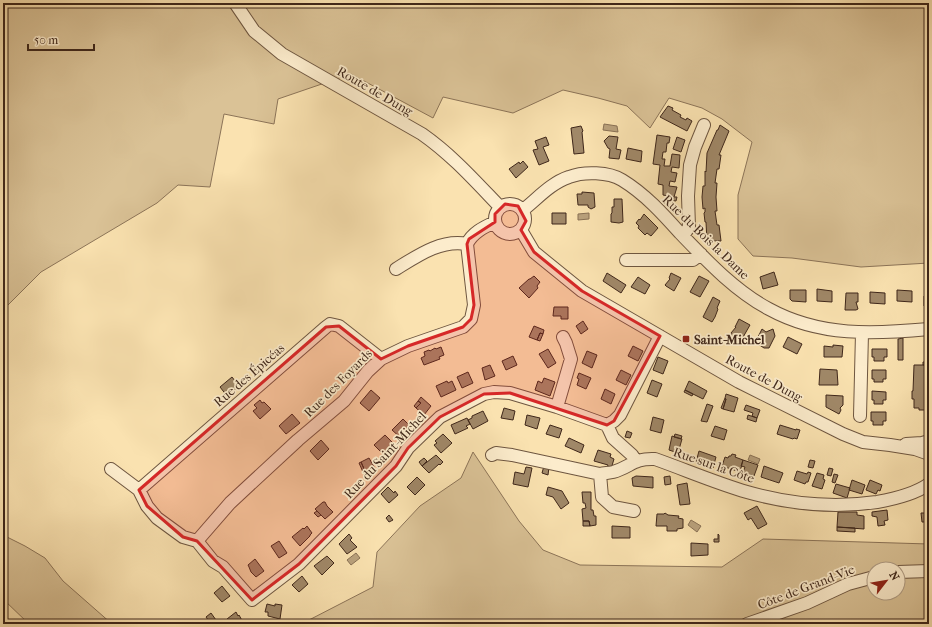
<svg xmlns="http://www.w3.org/2000/svg" width="932" height="627" font-family="'IM FELL French Canon',serif">
<style>
.green{fill:#dac296;stroke:#8c7458;fill-rule:evenodd}
.water{fill:#baa27d;stroke:#897155}
.building{fill:#a08868;stroke:#3f271a}
.lines{fill:none;stroke-linecap:round;stroke-linejoin:round}
.minor-casing{stroke:#6e5640;stroke-width:14}
.minor{stroke:#fceccc;stroke-width:12}
.marked{fill:#d62828;fill-opacity:0.2;stroke:#d62828;stroke-width:3;stroke-linejoin:round}
.poi-dot{fill:#8f2418;stroke:#fceccc;stroke-width:1.5}
.labels{text-anchor:middle;dominant-baseline:central;stroke-width:3.5;stroke-linejoin:round;paint-order:stroke}
.street-label{font-size:13px;fill:#3f271a;stroke:#fceccc}
.poi-label{font-size:13px;font-weight:bold;fill:#3f271a;stroke:#fceccc;text-anchor:start}
</style>
<rect width="100%" height="100%" fill="#fae2b0"/>
<filter id="stains"><feTurbulence type="fractalNoise" baseFrequency=".005" numOctaves="4"/><feColorMatrix values="0 0 0 0 .2 0 0 0 0 .09 0 0 0 0 .02 0 0 0 .5 -.17"/></filter>
<radialGradient id="worn" r=".72"><stop offset=".6" stop-color="#630" stop-opacity="0"/><stop offset="1" stop-color="#630" stop-opacity=".3"/></radialGradient>
<path class="green" d="M3,3H929V263L861,267L792,258L753,256L738,239V195L752,142L722,119L702,108L669,98L650,128L627,106L598,98L563,90L513,113L443,97L433,118L351,74L278,99L274,124L224,114L210,187L178,185L157,203L41,272L3,310Z
M473,452L519,521L543,550L580,565L722,567L763,539L929,544V624H299L309,620L373,587L377,552L420,506L461,478ZM874,569H898V593H874Z
M3,535L25,546L45,558L63,581L112,624H29L3,599Z"/>
<path class="water" d="M604,124L617,126L618,132L603,130Z
M589,213V219L578,220V214Z
M750,455L760,459L758,464L748,460Z
M691,520L701,526L697,532L688,525Z
M356,553L360,558L351,565L347,560Z"/>
<path class="building" d="M668,106L673,108L672,110L681,115L680,117L686,120L687,118L692,121L687,131L660,117Z
M720,125L729,131L719,155H721L719,169H717L715,183H717L716,197L717,211H715L717,225H719L721,241H707L706,222H705L704,213L705,212V208L703,209L702,197L703,186H705V171L706,172L707,153L717,130H718Z
M581,126L583,131L582,132L584,153L574,154L571,128Z
M657,135L670,137L669,143H667L666,152H663L662,159H665L664,166H670L672,154L680,155L679,168L672,167L671,172L677,173L675,182L670,181L669,186L677,187L674,197H677L676,201L668,200V196L663,195V185L658,184L660,165L653,164Z
M609,136L618,137L616,149L621,150L619,159L609,158L610,149L608,148L604,141Z
M546,137L549,145L543,147L549,161L539,165L533,150L538,149L535,141Z
M677,137L685,140L681,152L673,149Z
M628,148L642,151L641,162L626,159Z
M523,161L528,167L516,178L509,169L519,162L520,164Z
M582,192L594,193L595,207L591,209L588,207V205H578L577,194H582Z
M614,199H622L623,222L619,223L611,222V214L612,213V207H614Z
M552,213H566V224H552Z
M644,214L658,228L651,236L647,233L645,235L638,228L639,226L636,223L639,219L640,220Z
M774,272L778,285L763,289L760,277Z
M607,273L626,285L621,293L603,281Z
M671,273L681,278L674,291L666,286L665,285L670,279L669,278Z
M534,276L540,282L537,286L538,288L529,298L519,288L529,279H530Z
M699,276L709,281L700,297L690,292Z
M638,277L650,285L645,294L631,287Z
M817,289L832,291V302L817,301Z
M790,290H806V302L792,301L790,299Z
M897,290L912,291V302L897,301Z
M870,292L885,293V304L870,303Z
M846,293H858V302H856L858,309L856,310H845Z
M924,296H929L928,307L924,306Z
M713,297L720,301L717,308L718,309L715,317L712,322L703,317Z
M554,307H568V319H561V316H553Z
M739,319L750,325L742,339L738,340L732,336L731,333L736,327H735Z
M583,321L588,329L581,334L576,326Z
M534,326L544,330L543,334L540,333L537,340L529,337Z
M762,329L766,332L773,329L775,336L769,348H764L758,344L756,341Z
M540,333L543,334L540,341L537,340Z
M788,337L802,344L797,354L783,347Z
M903,338V360H898V339Z
M833,345L843,346L842,357H824V346L833,347Z
M633,346L643,351L638,361L628,356Z
M441,347L444,355L439,357L440,359L424,365L421,358L425,356L424,352L429,350L430,351L435,348L436,349Z
M548,349L556,363L548,368L539,354Z
M872,349H887V357H884V361H874V357H872Z
M587,351L597,355L592,368L582,363Z
M513,356L517,365L506,370L502,361Z
M658,357L668,361L663,374L653,370Z
M923,362H929V365H923Z
M490,365L495,376L485,380L482,368Z
M914,365H929L928,410H919V408H914V399H912V391H913Z
M820,369L837,370L838,385H819Z
M621,370L631,375L626,385L616,380Z
M872,370H886V379H883V382H874V379H872Z
M468,372L473,383L462,388L457,377Z
M579,373L591,378L586,389L577,385L579,379L577,378Z
M232,377L239,386L227,396L220,387Z
M544,378L555,382L550,396L535,390L538,381L542,383Z
M652,380L662,384L657,397L647,393Z
M447,381L448,383L452,381L456,390L441,397L436,386Z
M689,381L707,391L703,399L685,390Z
M605,389L615,394L611,404L601,399Z
M371,390L380,398L369,411L360,403Z
M685,390L693,394L692,396L684,392Z
M872,391L886,392V400H883V404H874V400H872Z
M726,394L738,398L734,412L723,409L726,399L725,398Z
M826,395L843,396V405L840,408L841,410L839,414L826,407Z
M421,397L431,406L424,415L416,408L421,403L418,401Z
M725,398L726,399L723,409L721,408Z
M260,400L262,403L264,402L271,409L260,419L253,411L257,408L254,405Z
M418,401L421,403L416,408L414,406Z
M707,404L713,406L707,422L701,421Z
M746,405L760,410L757,418L752,416L753,413L744,410Z
M504,408L515,411L513,420L501,418Z
M483,411L488,421L473,429L468,420L472,418V416Z
M871,412H886V421H883V425H873V421H871Z
M292,414L300,423L286,434L279,426Z
M527,415L540,418L537,429L525,425Z
M748,415L757,418L756,422L747,419Z
M653,417L664,420L661,433L650,430Z
M467,418L470,424L466,426L468,428L455,434L451,425Z
M403,419L412,428L402,439L392,430Z
M550,425L562,429L559,438L546,434Z
M780,425L796,430V429L800,430L797,439L794,438L793,439L777,434Z
M715,426L727,430L724,440L711,436Z
M627,431L632,433L630,438L625,437Z
M443,434L452,443L441,453L434,445L437,443L435,441Z
M675,434L682,436L681,439L674,437Z
M385,435L394,444L383,454L374,445Z
M672,436L682,439L678,453L669,450Z
M569,438L584,445L581,453L565,446Z
M321,440L329,449L318,460L310,451Z
M598,450L611,454L610,457L614,459L611,469L607,468L608,465L594,461Z
M699,451L716,457L713,468L696,462Z
M732,454L736,455L735,457L743,460L740,472L722,466L725,457L728,458L729,456H731Z
M436,455L443,462L440,465L439,464L429,473L422,466Z
M369,458L377,472L366,478L363,472L365,471L361,462Z
M424,458L427,461L422,466L419,462Z
M743,460L758,465L754,476L743,472L745,467L741,466Z
M810,460L815,461L813,468L808,467Z
M361,462L365,471L363,472L359,463Z
M544,466L549,467L548,475L542,473Z
M764,466L783,473L779,483L761,477Z
M526,467L532,468L528,487L513,484L515,472L524,474Z
M829,468L833,469L831,476L827,475Z
M797,471L807,474L808,472L811,473L808,482H806L805,484L794,480Z
M817,473L824,475L823,479L825,480L822,489L812,486Z
M834,474L838,475L835,483L832,482Z
M636,476L653,477V488L633,486L632,478Z
M670,476L671,484L665,485L664,477Z
M417,477L425,485L415,495L407,487Z
M852,480L865,485L862,494L849,490Z
M870,480L882,485L880,491L878,490L876,494L866,490Z
M687,483L690,504L680,505L677,485Z
M836,484L850,488L847,498L833,493Z
M388,487L394,493L395,491L398,495L389,503L381,494Z
M548,487L562,491L569,503L561,509L553,497L546,495Z
M582,492H591V510H593L594,516H596V525L590,526L589,521H583L582,509L586,508L585,503H583Z
M323,502H325L327,506L333,512L325,519L315,509Z
M757,506L767,524L758,529L751,518L748,520L744,513Z
M925,507H929V522H922L921,513H925Z
M887,510L888,520L884,521L885,525L878,526L877,517L872,516V512Z
M317,511L321,515L318,517L314,513Z
M838,512H857V515L864,516V529L837,527Z
M665,513L668,515L679,516L678,518L683,519V528L677,529V531H667V526H656L657,514H664Z
M389,515L393,520L389,522L386,518Z
M583,521H589L590,526H583Z
M307,526L312,533L310,535V536L300,546L292,537L303,528L304,529Z
M612,526L630,527V538H612Z
M837,527L855,528V532L837,531Z
M349,534L352,538L350,540L357,547L347,554L339,544Z
M718,534L719,535V542H714V539H718Z
M279,541L287,553L279,558L271,546Z
M691,543L708,544V555L691,556Z
M327,556L334,563L322,575L314,566Z
M255,559L264,571L256,577L251,572L249,567L248,565Z
M302,576L308,584L299,592L292,585Z
M222,586L230,596L222,602L214,593Z
M267,604L275,606V604L282,605L280,619L268,616V612H265Z
M236,612L238,616L239,615L244,624H230L227,619Z
M211,613L216,620L211,624L206,617Z"/>
<g class="lines">
<defs>
<path id="minor" d="M235,3L254,31L282,54L422,134C452,155 475,181 500,207
M495 219a15 15 0 1 1 30 0a15 15 0 1 1-30 0Z
M523,210C538,198 551,183 569,177C584,171 609,172 622,180C645,194 663,214 680,233C707,261 735,291 769,309C820,337 874,334 929,329
M521,230L534,252L582,291L739,382L843,434L863,442L890,445L915,449L929,454
M683,236L689,227L688,196L690,165L695,147L704,125
M626,260H693L701,254
M396,269C417,256 441,239 467,244
M557,407L571,359L566,343L563,337
M860,416L862,333
M607,425L614,421L620,415L660,336
M906,444L922,443L929,441
M492,455L496,453L512,455L600,474C604,473 609,473 613,472C631,467 633,458 655,459C686,470 716,483 747,492C789,504 835,508 877,502C894,499 915,494 929,484
M111,469L139,490L147,506L157,518L183,537L197,541L213,561L223,567L252,600L299,564L396,466L408,448L440,417L484,394L494,392L510,393L557,407L607,425L613,438L632,455L636,461
M600,474L602,497L613,507L634,511
M139,490L326,327L330,324L339,326L381,359
M197,541L230,503L298,440L344,401L368,371L381,359L408,346L463,327L471,319L474,305L467,244C472,233 484,227 495,222
M898,572L929,571
M747,624L807,603L848,584L874,577"/>
</defs>
<use href="#minor" class="minor-casing"/>
<use href="#minor" class="minor"/>
</g>
<path class="marked" d="M505,204L518,206L526,221L521,230L534,252L582,291L660,336L614,421L607,425L510,393L484,394L440,417L408,448L396,466L299,564L252,600L197,541L183,537L147,506L139,490L326,327L339,326L381,359L408,346L463,327L471,319L474,305L467,244L469,239L495,222V214Z"/>
<rect class="poi-dot" x="682" y="335" width="8" height="8" rx="2"/>
<g class="labels">
<g class="street-label">
<text transform="translate(375 91) rotate(30)">Route de Dung</text>
<text transform="translate(706 237) rotate(44)">Rue du Bois la Dame</text>
<text transform="translate(249 375) rotate(-41)">Rue des Épicéas</text>
<text transform="translate(764 378) rotate(28)">Route de Dung</text>
<text transform="translate(338 383) rotate(-45)">Rue des Foyards</text>
<text transform="translate(385 455) rotate(-47)">Rue du Saint-Michel</text>
<text transform="translate(714 465) rotate(19)">Rue sur la Côte</text>
<text transform="translate(806 587) rotate(-21)">Côte de Grand-Vie</text>
</g>
<g class="poi-label">
<text x="694" y="339">Saint-Michel</text>
</g>
</g>
<rect width="932" height="627" fill="none" stroke="#fae2b0" stroke-width="16"/>
<rect x="4" y="4" width="924" height="619" fill="none" stroke="#3f271a" stroke-width="2"/>
<rect x="8" y="8" width="916" height="611" fill="none" stroke="#3f271a"/>
<g transform="translate(886 581) rotate(59)"><circle r="19" fill="#fceccc" stroke="#b09d85"/>
<path d="M0-3L7 15L0 10L-7 15Z" fill="#8f2418"/>
<text y="-6" font-size="11" font-weight="bold" text-anchor="middle" fill="#3f271a">N</text>
</g>
<path d="M28 44v6h66v-6" fill="none" stroke="#3f271a" stroke-width="2"/>
<text x="34" y="44" font-size="12" fill="#3f271a" stroke="#fceccc" stroke-width="3" paint-order="stroke">50 m</text>
<rect width="100%" height="100%" filter="url(#stains)"/>
<rect width="100%" height="100%" fill="url(#worn)"/>
</svg>
